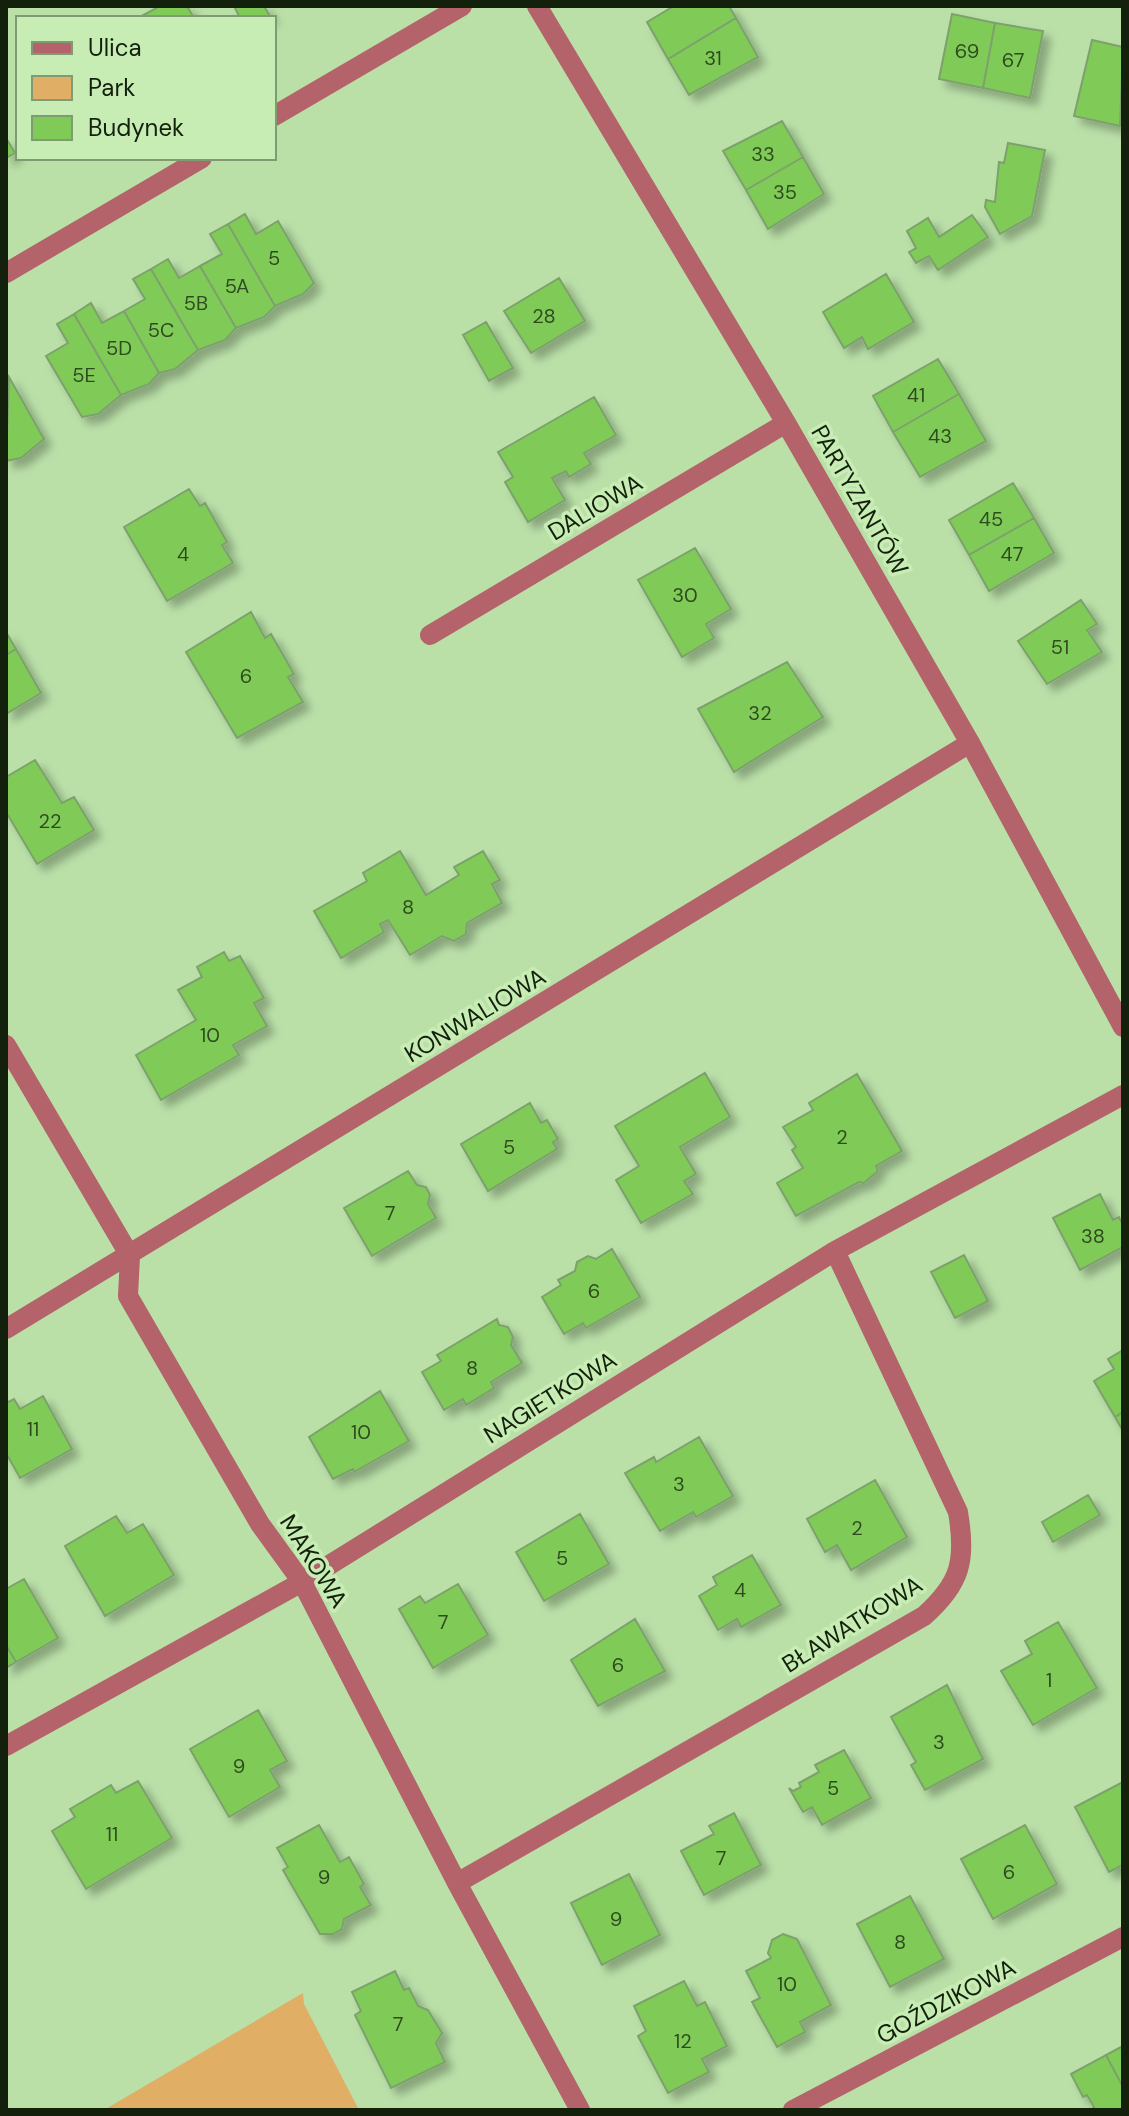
<svg xmlns="http://www.w3.org/2000/svg" width="1129" height="2116" font-family="'DM Sans',sans-serif">
<style>
.green{fill:#e0ae65}
.building{fill:#80cb58;stroke:#7da16d;stroke-width:2;filter:url(#shadow)}
.lines{fill:none;stroke-linecap:round;stroke-linejoin:round}
.minor{stroke:#b36369;stroke-width:20}
.labels{text-anchor:middle;dominant-baseline:central;stroke-width:7;stroke-linejoin:round;paint-order:stroke}
.number-label{font-size:20px;fill:#2e4b1f}
.street-label{font-size:24px;fill:#13200c;stroke:#c7edb5}
</style>
<defs>
<filter id="shadow"><feDropShadow dx="7" dy="7" stdDeviation="4" flood-color="#0004"/></filter>
</defs>
<rect width="100%" height="100%" fill="#bae0a8"/>
<path class="green" d="M303,1993L304,2004L359,2110H104Z"/>
<path class="building" d="M160,6H187L194,18H138Z
M234,6H264L271,18H240Z
M674,6H729L736,18L668,59L647,22Z
M952,14L995,23L983,88L939,79Z
M736,18L758,57L689,95L668,59Z
M995,23L1043,31L1030,98L983,88Z
M1092,40L1123,47L1120,126L1074,116Z
M782,121L803,157L746,190L723,151Z
M6,138L15,153L6,158Z
M1008,143L1045,150L1032,216L1000,234L985,207L986,200L995,202L999,162L1004,163Z
M803,157L824,194L768,229L746,190Z
M245,214L256,234L278,221L314,283L303,294L275,306L228,224Z
M972,215L988,237L938,270L929,256L916,263L909,252L916,248L907,231L928,218L939,237Z
M228,224L275,306L264,317L236,328L200,266L222,254L210,234Z
M168,259L179,278L200,266L236,328L225,340L198,350L151,269Z
M151,269L198,350L175,369L159,373L124,311L145,299L133,279Z
M886,274L914,322L868,349L862,337L844,348L823,312Z
M559,278L585,321L531,353L504,311Z
M91,303L102,323L124,311L159,373L149,384L121,395L74,314Z
M74,314L121,395L98,414L82,417L46,356L68,343L57,324Z
M486,322L513,368L489,381L463,335Z
M938,359L959,394L893,432L873,396Z
M9,377L44,439L21,458L6,461Z
M959,394L986,441L920,477L893,432Z
M594,397L616,435L584,453L591,464L569,477L566,471L552,478L565,500L528,522L505,482L513,477L498,452Z
M1013,483L1034,518L969,555L949,520Z
M189,489L200,506L205,503L227,542L222,545L233,563L167,601L124,527Z
M1034,518L1054,553L989,591L969,555Z
M695,548L731,609L706,624L714,638L682,657L638,580Z
M1081,600L1097,624L1087,630L1102,652L1047,684L1018,641Z
M251,612L265,638L271,634L294,674L288,677L303,702L237,738L186,652Z
M6,632L16,649L6,655Z
M16,649L41,693L6,714V655Z
M787,662L823,717L734,772L698,709Z
M35,760L62,803L74,797L94,830L37,864L6,812V777Z
M400,851L426,895L459,875L454,867L483,851L500,880L492,884L502,903L467,923L466,934L454,941L442,936L410,955L388,920L380,924L384,932L341,958L314,911L367,881L363,873Z
M224,952L229,961L240,956L264,998L254,1003L267,1026L233,1045L239,1055L161,1100L136,1055L196,1020L178,990L202,977L197,967Z
M705,1073L730,1117L680,1147L696,1174L684,1181L693,1194L641,1223L616,1180L639,1166L615,1126Z
M857,1074L902,1151L876,1166L878,1171L864,1183L859,1182L796,1216L777,1183L803,1168L792,1150L796,1147L783,1127L813,1110L809,1103Z
M530,1103L541,1123L547,1120L558,1139L553,1142L557,1149L488,1191L461,1144Z
M408,1171L417,1185L426,1187L430,1195L428,1204L436,1218L372,1256L344,1208Z
M1100,1194L1113,1220L1119,1217L1123,1225V1247L1080,1270L1053,1218Z
M612,1249L640,1297L586,1328L583,1323L564,1334L542,1297L561,1285L558,1280L575,1271L577,1262L588,1256L596,1259Z
M964,1255L988,1301L955,1318L931,1272Z
M497,1319L499,1325L508,1327L513,1337L511,1345L522,1363L491,1382L494,1388L466,1405L463,1399L444,1410L422,1372L441,1361L437,1355Z
M1123,1350V1412L1115,1417L1094,1381L1114,1369L1108,1359Z
M380,1391L409,1441L354,1472L353,1469L333,1479L309,1437Z
M43,1396L72,1449L20,1478L6,1453V1403L14,1399L20,1409Z
M1123,1412V1431L1115,1417Z
M699,1437L733,1496L696,1517L693,1512L660,1531L625,1473L654,1457L656,1462Z
M875,1480L907,1537L851,1570L837,1545L825,1552L807,1519Z
M1088,1495L1100,1515L1053,1542L1042,1522Z
M580,1514L609,1564L544,1601L516,1552Z
M116,1516L127,1533L143,1524L174,1575L105,1616L65,1546Z
M752,1555L781,1605L741,1627L737,1619L718,1630L699,1596L717,1585L713,1577Z
M24,1579L58,1638L16,1662L6,1645V1589Z
M458,1584L488,1635L433,1668L399,1609L420,1596L425,1603Z
M635,1619L665,1671L598,1706L571,1660Z
M1058,1622L1097,1688L1033,1725L1001,1671L1032,1654L1025,1641Z
M6,1645L16,1662L6,1668Z
M947,1685L983,1759L925,1790L911,1765L916,1762L891,1717Z
M258,1710L287,1761L270,1770L280,1787L229,1817L190,1749Z
M844,1750L871,1798L822,1825L812,1807L803,1812L789,1788L793,1791L801,1787L799,1783L819,1772L815,1765Z
M138,1781L172,1838L86,1889L52,1831L75,1817L70,1809L111,1785L116,1793Z
M1123,1782V1865L1109,1872L1075,1807Z
M734,1813L761,1865L704,1895L681,1851L714,1834L709,1826Z
M319,1825L340,1862L349,1857L364,1884L360,1887L371,1905L344,1919L342,1929L333,1934H320L283,1870L288,1867L277,1848Z
M1025,1825L1057,1884L993,1919L961,1859Z
M629,1874L660,1935L602,1965L571,1903Z
M910,1896L944,1959L890,1987L857,1924Z
M783,1934L797,1939L831,2005L800,2022L805,2032L777,2047L752,2002L760,1998L746,1971L771,1958L768,1953L772,1940Z
M395,1971L404,1990L409,1988L418,2006L428,2010L442,2033L436,2043L445,2062L391,2088L355,2015L361,2011L352,1992Z
M684,1981L697,2006L705,2002L727,2046L702,2059L709,2072L668,2093L638,2036L646,2031L634,2006Z
M1123,2046V2087L1106,2055Z
M1106,2055L1123,2087V2110H1091L1094,2107L1087,2095L1083,2097L1071,2074Z"/>
<g class="lines">
<path class="minor" d="M537,6L786,423L970,743L1123,1027
M274,116L462,6
M6,273L202,158
M430,635L786,423
M6,1045L130,1256L128,1296L260,1524L302,1582L457,1883L580,2110
M6,1329L970,743
M6,1746L302,1582L835,1251L1123,1095
M457,1883L924,1616C961,1583 966,1561 958,1512L835,1251
M793,2110L1123,1937"/>
</g>
<g class="labels">
<g class="number-label">
<text x="967" y="51">69</text>
<text x="713" y="58">31</text>
<text x="1013" y="60">67</text>
<text x="763" y="154">33</text>
<text x="785" y="192">35</text>
<text x="274" y="258">5</text>
<text x="237" y="286">5A</text>
<text x="196" y="303">5B</text>
<text x="544" y="316">28</text>
<text x="161" y="330">5C</text>
<text x="119" y="348">5D</text>
<text x="84" y="375">5E</text>
<text x="916" y="395">41</text>
<text x="940" y="436">43</text>
<text x="991" y="519">45</text>
<text x="183" y="554">4</text>
<text x="1012" y="554">47</text>
<text x="685" y="595">30</text>
<text x="1060" y="647">51</text>
<text x="246" y="676">6</text>
<text x="760" y="713">32</text>
<text x="50" y="821">22</text>
<text x="408" y="907">8</text>
<text x="210" y="1035">10</text>
<text x="842" y="1137">2</text>
<text x="509" y="1147">5</text>
<text x="390" y="1213">7</text>
<text x="1093" y="1236">38</text>
<text x="594" y="1291">6</text>
<text x="472" y="1368">8</text>
<text x="33" y="1429">11</text>
<text x="361" y="1432">10</text>
<text x="679" y="1484">3</text>
<text x="857" y="1528">2</text>
<text x="562" y="1558">5</text>
<text x="740" y="1590">4</text>
<text x="443" y="1622">7</text>
<text x="618" y="1665">6</text>
<text x="1049" y="1680">1</text>
<text x="939" y="1742">3</text>
<text x="239" y="1766">9</text>
<text x="833" y="1788">5</text>
<text x="112" y="1834">11</text>
<text x="721" y="1858">7</text>
<text x="1009" y="1872">6</text>
<text x="324" y="1877">9</text>
<text x="616" y="1919">9</text>
<text x="900" y="1942">8</text>
<text x="787" y="1984">10</text>
<text x="398" y="2024">7</text>
<text x="683" y="2041">12</text>
</g>
<g class="street-label">
<text transform="translate(860 500) rotate(60)">PARTYZANTÓW</text>
<text transform="translate(595 507) rotate(-31)">DALIOWA</text>
<text transform="translate(475 1015) rotate(-31)">KONWALIOWA</text>
<text transform="translate(550 1397) rotate(-32)">NAGIETKOWA</text>
<text transform="translate(314 1561) rotate(58)">MAKOWA</text>
<text transform="translate(852 1624) rotate(-32)">BŁAWATKOWA</text>
<text transform="translate(946 2001) rotate(-28)">GOŹDZIKOWA</text>
</g>
</g>
<rect width="1129" height="2116" fill="none" stroke="#13200c" stroke-width="16"/>
<rect x="16" y="16" width="260" height="144" fill="#c7edb5" stroke="#7f9b71" stroke-width="2"/>
<rect x="32" y="42" width="40" height="12" fill="#b36369" stroke="#7f9b71" stroke-width="2"/>
<text x="88" y="56" font-size="24" fill="#13200c">Ulica</text>
<rect x="32" y="76" width="40" height="24" fill="#e0ae65" stroke="#7f9b71" stroke-width="2"/>
<text x="88" y="96" font-size="24" fill="#13200c">Park</text>
<rect x="32" y="116" width="40" height="24" fill="#80cb58" stroke="#7f9b71" stroke-width="2"/>
<text x="88" y="136" font-size="24" fill="#13200c">Budynek</text>
</svg>
